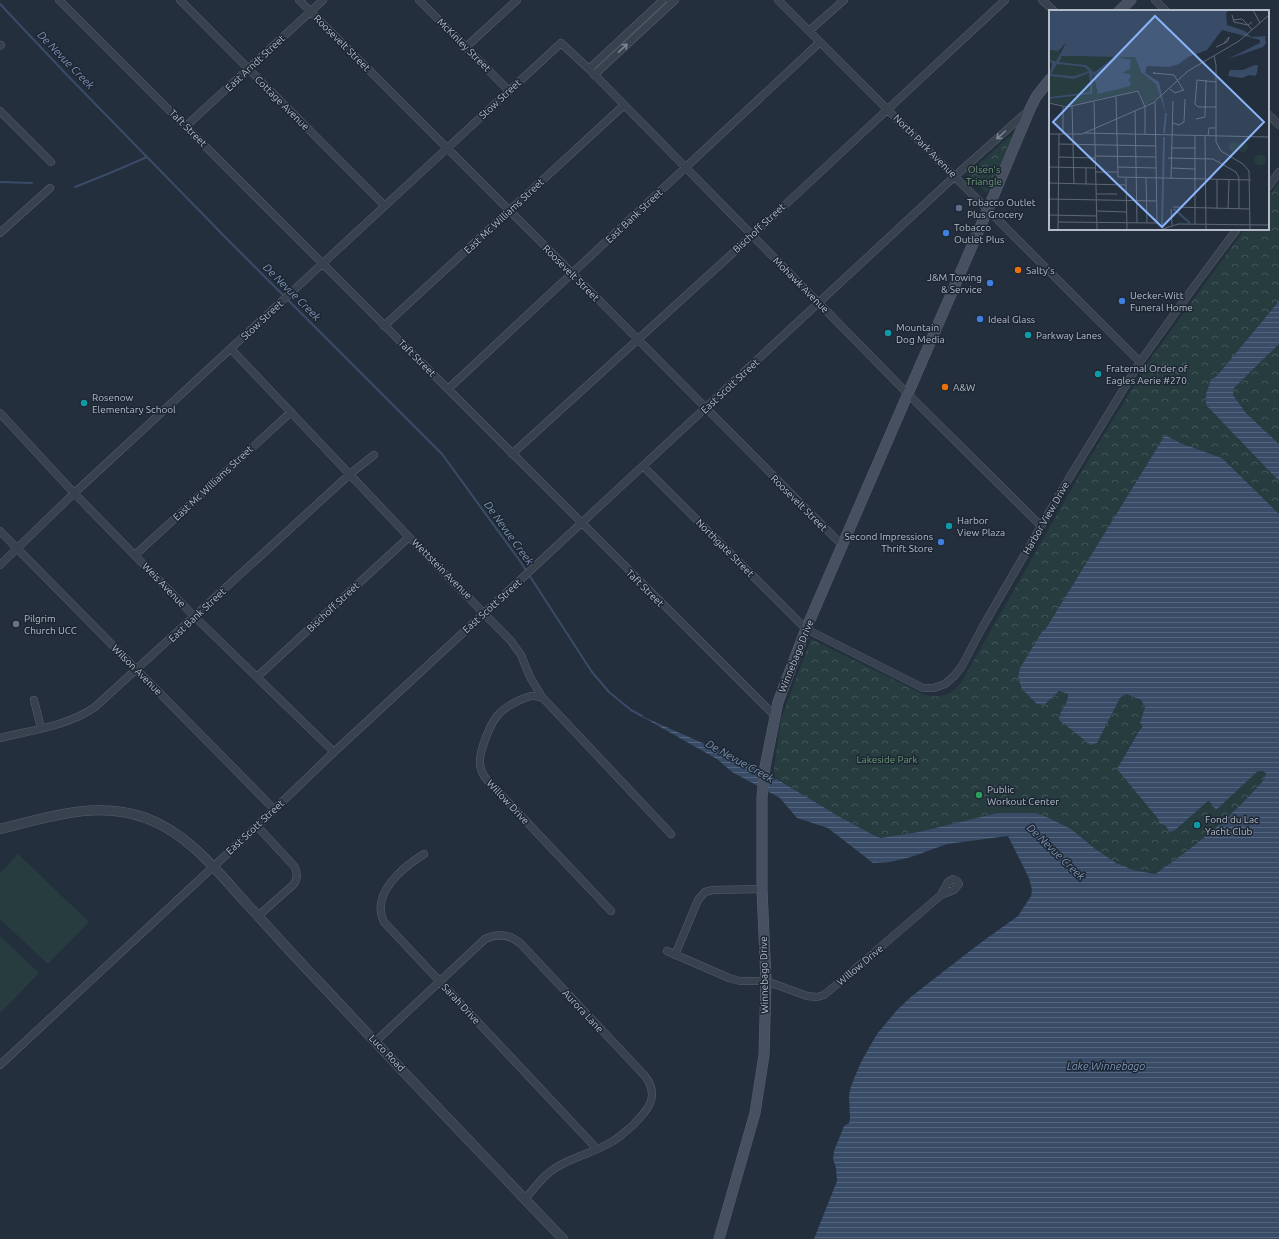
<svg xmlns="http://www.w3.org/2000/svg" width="1279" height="1239" font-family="Ubuntu,sans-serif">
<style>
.forest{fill:url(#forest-crowns)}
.pitch{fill:#263c3f}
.water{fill:url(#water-rules)}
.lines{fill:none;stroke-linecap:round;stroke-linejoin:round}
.stream{stroke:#394c67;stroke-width:2}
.minor-casing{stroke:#565f6c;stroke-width:8}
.tertiary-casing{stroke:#565f6c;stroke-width:10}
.secondary-casing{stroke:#565f6c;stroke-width:11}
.minor{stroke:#38414e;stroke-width:7}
.tertiary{stroke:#38414e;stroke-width:9}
.secondary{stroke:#465061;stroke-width:10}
.oneway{stroke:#7c8592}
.service-dot{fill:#5c6f8a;stroke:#1d2633;stroke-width:1.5}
.shop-dot{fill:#3f7fe0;stroke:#1d2633;stroke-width:1.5}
.food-dot{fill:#e8710a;stroke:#1d2633;stroke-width:1.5}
.culture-dot{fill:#0f9aa8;stroke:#1d2633;stroke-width:1.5}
.worship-dot{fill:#6b7280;stroke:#1d2633;stroke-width:1.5}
.leisure-dot{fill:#2e9e5b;stroke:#1d2633;stroke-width:1.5}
.labels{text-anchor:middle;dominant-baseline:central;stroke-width:3;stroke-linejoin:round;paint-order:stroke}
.street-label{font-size:10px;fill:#b4bcc9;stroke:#1d2633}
.park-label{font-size:10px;fill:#6b9a76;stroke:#1d2633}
.poi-label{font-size:10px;fill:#b4bcc9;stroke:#1d2633;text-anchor:start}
.water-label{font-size:11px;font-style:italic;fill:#7c92b1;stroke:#1d2633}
.inset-river{fill:none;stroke:#394c67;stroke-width:2}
.inset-road{fill:none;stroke:#5e6776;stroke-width:1}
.view{fill:#8ab4f8;fill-opacity:0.15;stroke:#8ab4f8;stroke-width:2}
.inset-edge{fill:none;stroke:#b4bcc9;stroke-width:2}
</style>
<defs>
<pattern id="forest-crowns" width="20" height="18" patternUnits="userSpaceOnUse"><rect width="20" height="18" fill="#263c3f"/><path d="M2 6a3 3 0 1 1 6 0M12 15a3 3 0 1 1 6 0" fill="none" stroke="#435659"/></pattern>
<pattern id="water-rules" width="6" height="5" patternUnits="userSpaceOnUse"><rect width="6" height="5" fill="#394c67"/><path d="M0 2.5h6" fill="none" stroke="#53647b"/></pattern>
</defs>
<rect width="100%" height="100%" fill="#242f3e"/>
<path class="forest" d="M1010,136L1012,137L989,190L986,193L966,172L968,170L978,165Z
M1279,182V301L1216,377L1211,379L1206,394V405L1279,481V514L1222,458L1180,443L1165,435L1045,630L1044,705L1059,691L1068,694V699L1059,714L1097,743L1120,698L1126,694C1135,697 1140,699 1145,707L1142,724L1143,726L1141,729H1139L1117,769L1159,820V823L1166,826L1169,832L1174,831L1207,802L1209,801L1216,809L1258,771H1262L1266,773C1265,781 1258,786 1252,793C1223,824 1190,850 1154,874L1133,870L1116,863L1036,813H997L919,832L881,838L875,836L840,817L773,776L781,719L811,639L925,695C941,698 950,696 961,683L1080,474L1151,358L1245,229H1268V197Z
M1279,344V444L1246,413L1233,395L1234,388Z"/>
<path class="pitch" d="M18,854L89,922L48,964L0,919V873Z
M0,936L39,973L0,1013Z"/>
<path class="water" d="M1279,301V344L1234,388L1233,395L1246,413L1279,444V481L1206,405V394L1211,379L1216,377Z
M1165,435L1180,443L1222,458L1279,514V1239H814L837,1181L836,1168L833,1159L834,1151L844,1126L849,1123L850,1118L849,1095L851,1086L861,1062L877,1034L897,1010L912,996L979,944L1018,916L1031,896L1032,890L1029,878L1008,836L947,844L911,857L890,862L873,863L828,828L797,818L780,798L732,772L717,759L639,715L755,766L840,817L875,836L881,838L919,832L997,813H1036L1049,818L1071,829L1094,848L1116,863L1133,870L1155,874C1190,850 1223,824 1252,793C1258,786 1265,781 1266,773L1262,771H1258L1216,810L1209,801L1207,802L1174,831L1169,832L1166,826L1159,823V820L1117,769L1140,729H1141L1143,726L1140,723L1145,707L1141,700L1126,694L1120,698L1097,743L1091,745L1059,720C1059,709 1069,704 1068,694L1059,691L1044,705L1037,704L1022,689L1018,677L1020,668L1043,630H1045Z"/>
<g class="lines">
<path class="stream" d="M0,4L66,74L229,241L442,454L520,561L592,672L609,692L631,710L642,716
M0,182L32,183
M75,187L110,173L147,157"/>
<defs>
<path id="minor" d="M59,0L775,716
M180,0L385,206
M299,0L572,273L843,546
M419,0L509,91
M778,0L1140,362
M1042,0L1054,11
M1155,0L1166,11
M809,31L844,0
M0,46L1,45
M466,47L517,0
M589,69L663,0
M594,75L675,0
M0,111L51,162
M1268,114L1279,125
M186,126L323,0
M1268,187L1279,172
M0,233L50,188
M384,326L623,106
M231,349L409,537L511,641L521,655L530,677L542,697L671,834
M448,389L820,42
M0,413L74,493L195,617L334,752
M512,454L757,231L1005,0
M643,466L806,629L923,688H934L945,684L955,675L962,666L982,628L1065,485L1140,362L1193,288L1237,229
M0,531L274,809
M135,555L291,412
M0,565L69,498L561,43L589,69L908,394L1041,526
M257,677L409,537
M542,697C539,697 536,696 533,696C525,696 505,707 500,713C491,720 479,752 480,763C480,770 483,775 487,780L611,911
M34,700L41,728
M0,738C32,730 68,726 95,707L350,474L374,455
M257,826L294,866C298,873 298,879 293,885L258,916
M424,854C403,867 370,894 384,922L597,1149
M667,951L729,978L740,981H766L807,996L817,997L824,995L848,975L941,895L948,882L953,879L957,881L959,884L954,890L941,895
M675,955L698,900L705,892L713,890L762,889
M376,1041L485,939C498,933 510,934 521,944L645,1076C661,1097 647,1111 632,1126C626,1131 620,1137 613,1141C596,1152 575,1156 557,1167C544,1174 535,1188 525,1199
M0,1065L257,826L334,752L519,581L955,176L1028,111"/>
<path id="tertiary" d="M0,829C48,817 97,800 146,818C189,834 218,872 247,904C272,931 296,958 321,984C401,1070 482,1154 563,1239"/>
<path id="secondary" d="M1119,11L1131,0
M719,1239L755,1113L764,1055L766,981L762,889V797L765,767L778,702L806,629L988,209L1030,109L1036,97L1050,79"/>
</defs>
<use href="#minor" class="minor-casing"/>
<use href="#tertiary" class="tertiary-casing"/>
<use href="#secondary" class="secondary-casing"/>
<use href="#minor" class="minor"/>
<use href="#tertiary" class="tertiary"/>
<use href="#secondary" class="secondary"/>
</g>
<defs><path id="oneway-shaft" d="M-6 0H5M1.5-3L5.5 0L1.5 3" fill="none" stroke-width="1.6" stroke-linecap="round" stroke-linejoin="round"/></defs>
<g class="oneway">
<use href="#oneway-shaft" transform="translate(623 48) rotate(-43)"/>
<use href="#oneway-shaft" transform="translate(1001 135) rotate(138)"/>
</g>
<circle class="service-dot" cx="959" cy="208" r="4"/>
<g class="shop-dot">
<circle cx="946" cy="233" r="4"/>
<circle cx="990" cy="283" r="4"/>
<circle cx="1122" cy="301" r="4"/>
<circle cx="980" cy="319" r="4"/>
<circle cx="941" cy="542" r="4"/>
</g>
<g class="food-dot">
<circle cx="1018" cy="270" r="4"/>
<circle cx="945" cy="387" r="4"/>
</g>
<g class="culture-dot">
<circle cx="888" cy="333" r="4"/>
<circle cx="1028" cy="335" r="4"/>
<circle cx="1098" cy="374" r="4"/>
<circle cx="84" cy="403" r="4"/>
<circle cx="949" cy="526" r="4"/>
<circle cx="1197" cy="825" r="4"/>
</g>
<circle class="worship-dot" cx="16" cy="624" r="4"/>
<circle class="leisure-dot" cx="979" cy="795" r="4"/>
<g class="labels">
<g class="street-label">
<text transform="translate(342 43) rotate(45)">Roosevelt Street</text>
<text transform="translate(464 45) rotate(45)">McKinley Street</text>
<text transform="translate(255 63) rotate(-43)">East Arndt Street</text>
<text transform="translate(500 99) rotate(-43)">Stow Street</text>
<text transform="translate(282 103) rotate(45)">Cottage Avenue</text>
<text transform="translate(188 128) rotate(45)">Taft Street</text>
<text transform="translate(925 146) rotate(45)">North Park Avenue</text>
<text transform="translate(504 216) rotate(-43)">East Mc Williams Street</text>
<text transform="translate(634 216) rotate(-43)">East Bank Street</text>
<text transform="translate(759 228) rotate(-43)">Bischoff Street</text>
<text transform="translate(571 273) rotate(45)">Roosevelt Street</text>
<text transform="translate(801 285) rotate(45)">Mohawk Avenue</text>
<text transform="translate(262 320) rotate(-43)">Stow Street</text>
<text transform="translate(417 358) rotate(45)">Taft Street</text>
<text transform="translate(730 386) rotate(-43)">East Scott Street</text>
<text transform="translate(213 483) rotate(-43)">East Mc Williams Street</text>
<text transform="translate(799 503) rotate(45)">Roosevelt Street</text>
<text transform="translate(1046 518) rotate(-60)">Harbor View Drive</text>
<text transform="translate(725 548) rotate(45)">Northgate Street</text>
<text transform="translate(442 569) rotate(45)">Wettstein Avenue</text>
<text transform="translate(164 585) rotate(46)">Weis Avenue</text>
<text transform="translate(645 588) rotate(45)">Taft Street</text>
<text transform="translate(492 606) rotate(-42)">East Scott Street</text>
<text transform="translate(333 607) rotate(-43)">Bischoff Street</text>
<text transform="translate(197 615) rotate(-43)">East Bank Street</text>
<text transform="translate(796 656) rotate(-68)">Winnebago Drive</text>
<text transform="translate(137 670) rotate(45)">Wilson Avenue</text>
<text transform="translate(508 802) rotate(47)">Willow Drive</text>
<text transform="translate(255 827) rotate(-43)">East Scott Street</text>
<text transform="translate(860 965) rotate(-40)">Willow Drive</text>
<text transform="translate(764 975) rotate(-91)">Winnebago Drive</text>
<text transform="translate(461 1004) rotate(47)">Sarah Drive</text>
<text transform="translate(583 1011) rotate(47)">Aurora Lane</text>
<text transform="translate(387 1053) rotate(46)">Luco Road</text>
</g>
<g class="park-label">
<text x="984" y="169">Olsen's<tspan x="984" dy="12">Triangle</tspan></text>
<text x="887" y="759">Lakeside Park</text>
</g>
<g class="poi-label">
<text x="967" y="202">Tobacco Outlet<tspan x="967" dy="12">Plus Grocery</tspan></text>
<text x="954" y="227">Tobacco<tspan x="954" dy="12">Outlet Plus</tspan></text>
<text x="1026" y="270">Salty's</text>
<text x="982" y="277" text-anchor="end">J&amp;M Towing<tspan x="982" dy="12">&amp; Service</tspan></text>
<text x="1130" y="295">Uecker-Witt<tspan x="1130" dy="12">Funeral Home</tspan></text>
<text x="988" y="319">Ideal Glass</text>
<text x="896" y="327">Mountain<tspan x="896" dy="12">Dog Media</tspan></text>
<text x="1036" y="335">Parkway Lanes</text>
<text x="1106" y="368">Fraternal Order of<tspan x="1106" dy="12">Eagles Aerie #270</tspan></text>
<text x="953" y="387">A&amp;W</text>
<text x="92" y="397">Rosenow<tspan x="92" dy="12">Elementary School</tspan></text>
<text x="957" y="520">Harbor<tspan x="957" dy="12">View Plaza</tspan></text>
<text x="933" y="536" text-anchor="end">Second Impressions<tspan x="933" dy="12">Thrift Store</tspan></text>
<text x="24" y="618">Pilgrim<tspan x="24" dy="12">Church UCC</tspan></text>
<text x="987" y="789">Public<tspan x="987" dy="12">Workout Center</tspan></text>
<text x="1205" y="819">Fond du Lac<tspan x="1205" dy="12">Yacht Club</tspan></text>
</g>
<g class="water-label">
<text transform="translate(66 60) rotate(46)">De Nevue Creek</text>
<text transform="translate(292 292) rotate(45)">De Nevue Creek</text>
<text transform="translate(509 533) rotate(54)">De Nevue Creek</text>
<text transform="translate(740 761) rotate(29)">De Nevue Creek</text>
<text transform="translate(1056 852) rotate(44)">De Nevue Creek</text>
<text x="1106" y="1066">Lake Winnebago</text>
</g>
</g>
<g transform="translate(1049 10)">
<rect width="220" height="220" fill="#242f3e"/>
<path d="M16,32L7,51L0,50V40L9,41ZM13,46H25L65,47L43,62L37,55L10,52ZM73,46L86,47L90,58L107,73L111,87L96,96L90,80L19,96L0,92V89L41,85L43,83L44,63L49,84L76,77L81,69V63L75,65L73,62L81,59L82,50L69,47ZM8,54L35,57L40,61L27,66L2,64ZM40,63V82L0,87V66L25,69Z" fill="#263c3f"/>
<path d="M36,68L37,76L31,81L28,71ZM22,71L28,79L19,82L13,78ZM9,72V83H0L1,75ZM189 137a5 5 0 1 1 10 0a5 5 0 1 1-10 0ZM180 137a5 5 0 1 1 10 0a5 5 0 1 1-10 0ZM205.5 150a5.5 5.5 0 1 1 11 0a5.5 5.5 0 1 1-11 0Z" fill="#263c3f"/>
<path d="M0,0H180L177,3L178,15L196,21L202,27L220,26L216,27L217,33L214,37L179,49L211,33V30L173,20L158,40L139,47L130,54L120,57L98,56L96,63L110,72L117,104L107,74L92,62L86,47H69L82,50L81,59L73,63L81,64L82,68L79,70L82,72L81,76L49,84L44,63L43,84L0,89V87L40,82L41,79L40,63L25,69L0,66L3,54L0,50L7,51L17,33L9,41L0,40ZM13,46H25L65,47L45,62L37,55L10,52ZM8,54L35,57L40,61L25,66L2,64ZM206,55H209L208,63L206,66L200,65L193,68L179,66L181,60H194Z" fill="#394c67" fill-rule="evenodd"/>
<path class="inset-river" d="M115,123L117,103M125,199L141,213M113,217L115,127"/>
<path class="inset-road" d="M204,0L211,13M183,5L185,12L199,15L203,20M184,10L193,9L199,15L203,12M167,37L178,32L179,31L180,27L175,33M165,46L167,55V132L172,141L194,154L200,161L201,220M106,63H104L125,65L135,81M121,79L126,83L134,80M67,87L69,167L202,170M45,92L48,220M0,93L18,97L89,81L96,97V125M23,96L25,174M14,97V124M167,97H149L146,94L148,70L167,72M86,101L88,213M147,109L156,107L157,70M124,113L130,115L135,112L136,89M36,123L220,127M0,124H33L104,93L139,61L190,31L220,5M156,126L157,220M159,126L160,118H167M220,131V146M10,134L107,136M122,138H147M46,146L107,147M10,147L46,148M119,148L164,149L187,162L190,168V199M0,157L47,158M68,157L107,158M37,158V174M122,158L147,159M47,162H68M77,168L78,220M97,168L98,213M122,169L124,91M0,173L77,175M47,184H68M0,189L108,191M124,197L201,199M122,199L123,215M168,199V169M179,199L180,170M48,201L78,202M0,205L48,206M9,212L108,213L106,92M146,214V126M9,220L10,124M111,220L129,214L220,215"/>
<path class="view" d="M106,6L215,112L113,217L4,112Z"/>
<rect width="220" height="220" class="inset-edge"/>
</g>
</svg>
